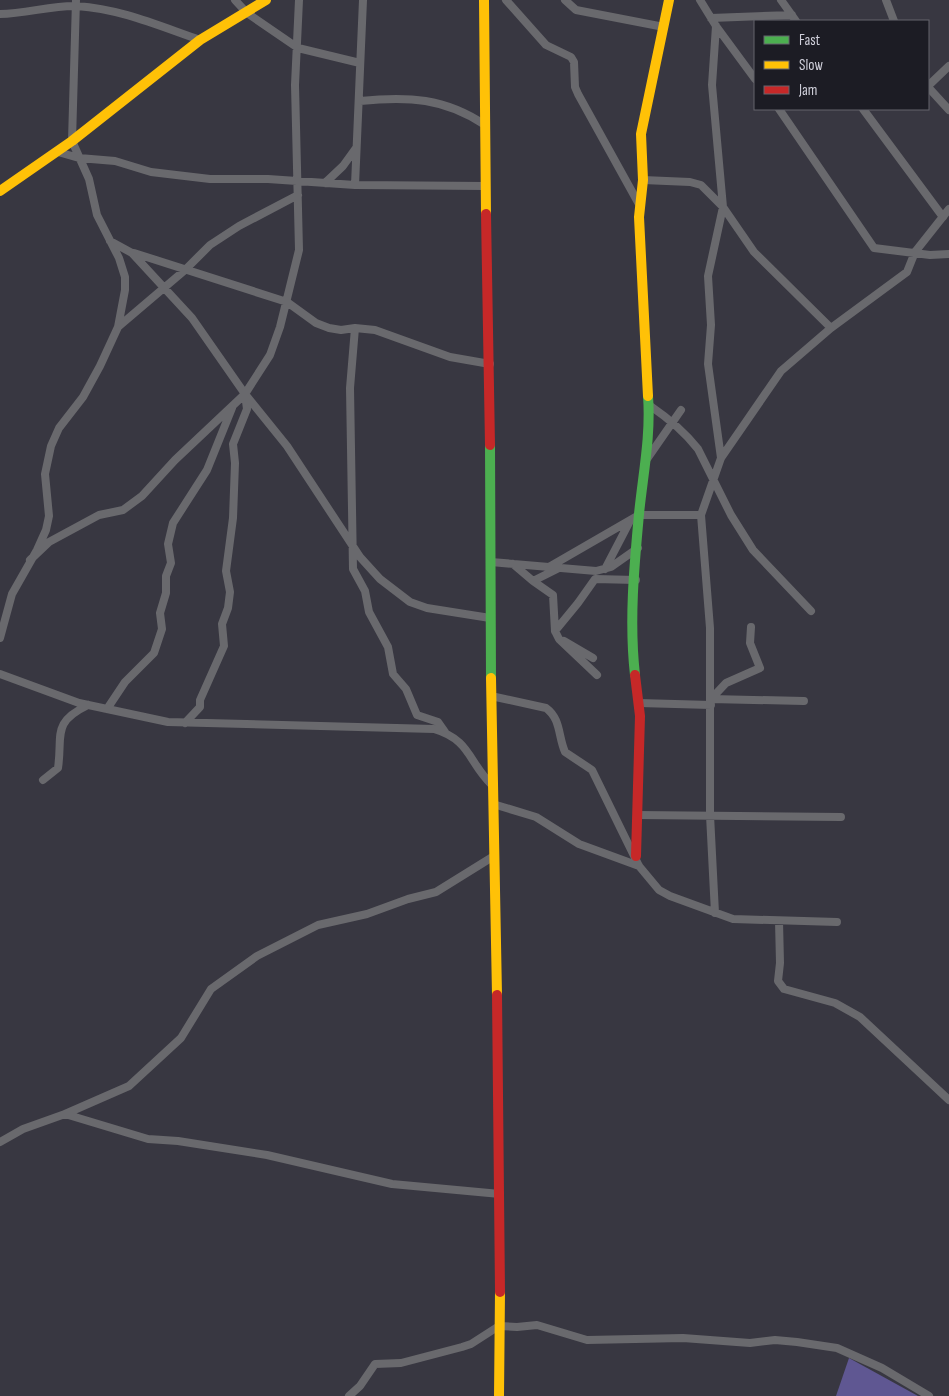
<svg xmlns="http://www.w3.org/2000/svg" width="949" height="1396" font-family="'Sofia Sans Condensed',sans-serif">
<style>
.forest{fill:#5f5792}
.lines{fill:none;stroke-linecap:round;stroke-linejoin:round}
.street{stroke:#69696d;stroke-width:8}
.fast{stroke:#4caf50;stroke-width:10}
.slow{stroke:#ffc107;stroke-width:10}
.jam{stroke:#c62828;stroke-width:10}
</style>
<rect width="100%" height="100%" fill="#383741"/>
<path class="forest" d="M849,1358L918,1396H836Z"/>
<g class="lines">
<path class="street" d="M235,0L247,13L298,48L360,63
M506,0L546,45L571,57L574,62L575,87L578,94L640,206
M565,0L576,10L664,27
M700,0L716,26L755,79
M781,0L796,21
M886,0L894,21
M0,14C26,14 52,5 77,6C121,9 159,26 200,40
M711,18L792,15
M716,26L712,85L723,207L708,276L711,325L708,364L721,458
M928,86L949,66
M928,87L949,110
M360,101C408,96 445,98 485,125
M779,109L874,248L930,255L949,254
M863,109L943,217
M58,152L79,158L115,161L151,172L210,179H268L355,185L485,186
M643,180L690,182L701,185L723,207L754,252L831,328
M325,183L343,166L356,148
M355,185L363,0
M110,241L132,253L192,318L245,394L287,446L360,557L380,579L410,602L427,608L490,618
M134,253L287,302L316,323L329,328L341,330L355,328L375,330L450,357L490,364
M118,327L185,270L210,245L239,226L298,195
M355,328L350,388L353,569L365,591L369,612L388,647L393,674L406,689L417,715L438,722L445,732
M649,405C668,418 684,431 698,449L731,515L753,550L811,611
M647,459L681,410
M701,515L710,628V815L715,913
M30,560L49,542L99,515L123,510L142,496L175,460L245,394L270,355L280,327L299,250L295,85L299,0
M491,562L596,571L611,567L638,548
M513,564L533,581L559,568
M549,567L639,515H701L721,458L781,371L831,328L907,272L915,252L949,209
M605,569L630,521
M533,581L553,595L555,631L578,603L595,579L636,580
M555,631L559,639L597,675
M0,638L12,594L37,550L46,530L49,516L45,474L51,446L59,428L83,397L100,366L118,327L125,290V277L119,258L97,215L89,179L72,141L76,0
M564,641L593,658
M0,674L79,703L168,722L434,729C471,740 468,762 492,785
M491,696L546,708C561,719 558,736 565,752L592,770L639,866L659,890L670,896L733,919L837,922
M711,699L726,683L760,668L750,643L751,627
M711,699L804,701
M639,703L711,705
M107,709L125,682L154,653L162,629L160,613L166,593V576L171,563L168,544L173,523L207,470L232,408
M185,723L200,707V700L224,646L222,624L228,608L230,592L226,571L233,518L235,463L233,444L247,409L245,394
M43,780L58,768C63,735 51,723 88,705
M493,804L536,817L579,844L639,866
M637,815L841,817
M779,921L780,963L778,981L784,989L835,1003L860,1017L949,1100
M65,1114L148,1139L178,1141L267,1155L392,1184L500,1194
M0,1142L23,1129L65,1114L129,1086L181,1038L211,989L257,956L318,925L367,914L408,899L436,892L494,856
M349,1396L360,1386L375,1364L401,1363L462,1347L471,1344L499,1326L517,1327L537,1325L587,1340L683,1338L750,1343L775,1340L797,1342L837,1348L882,1368L929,1396"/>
<path class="fast" d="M490,445L491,678
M635,675C629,622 634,568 639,514C643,474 651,436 648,396"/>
<path class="slow" d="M484,0L486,214
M0,191L72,141L200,40L266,0
M648,396L639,217L643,180L641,134L669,0
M491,678L497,995
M499,1396L500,1292"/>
<path class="jam" d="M486,214L490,445
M635,675L640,716L636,856
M497,995L500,1292"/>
</g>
<rect x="754" y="20" width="175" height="90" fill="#1c1c24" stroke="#64646d"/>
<rect x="764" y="36" width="25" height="8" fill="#4caf50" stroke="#64646d"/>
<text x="799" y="45" font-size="15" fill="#d0d0db">Fast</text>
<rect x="764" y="61" width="25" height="8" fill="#ffc107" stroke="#64646d"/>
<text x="799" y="70" font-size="15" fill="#d0d0db">Slow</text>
<rect x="764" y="86" width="25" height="8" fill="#c62828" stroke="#64646d"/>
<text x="799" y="95" font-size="15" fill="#d0d0db">Jam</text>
</svg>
